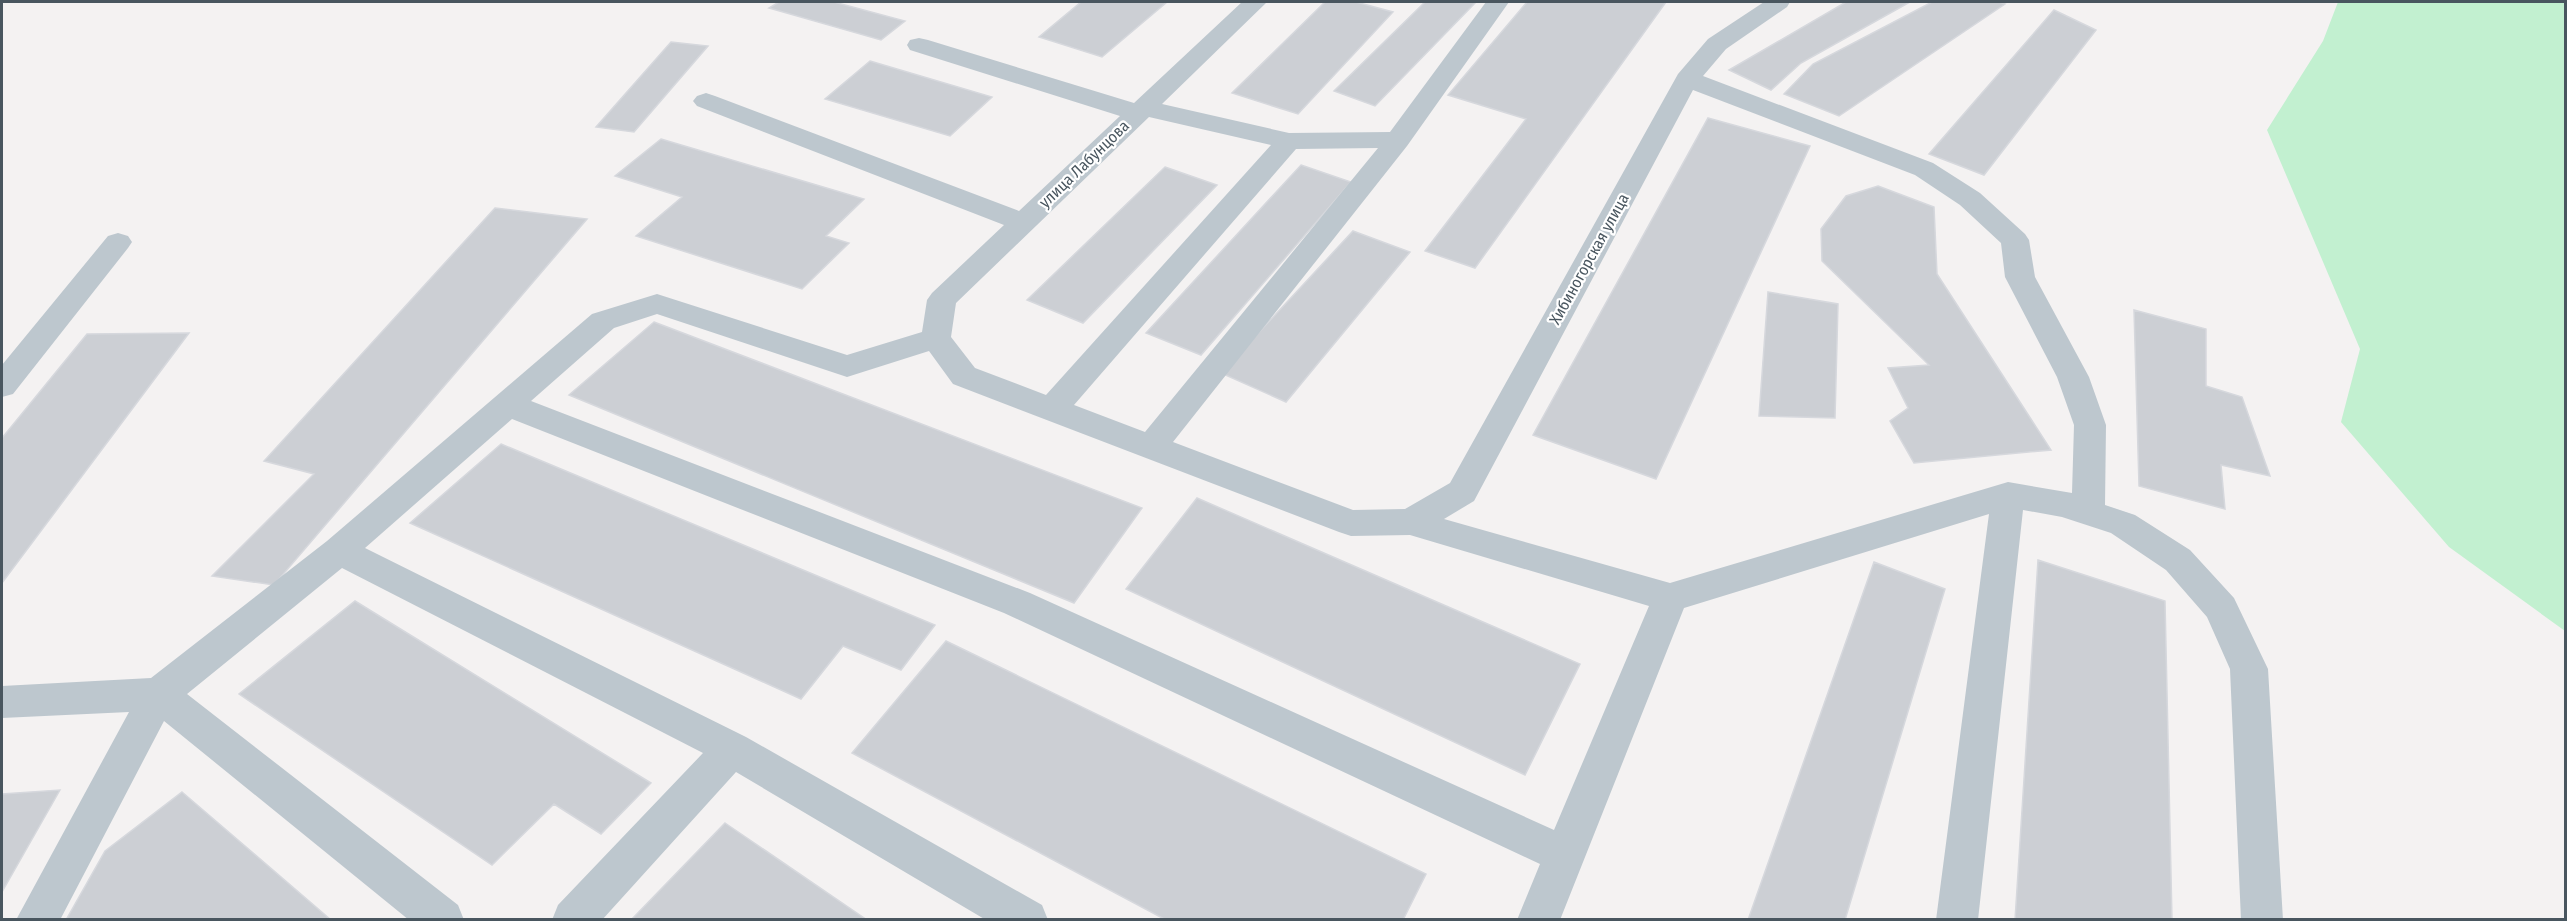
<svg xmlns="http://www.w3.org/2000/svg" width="2567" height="921" font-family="'Fira Sans Condensed',sans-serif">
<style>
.green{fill:#c2f0d0}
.building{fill:#cccfd4;stroke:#d6d8dd;stroke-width:1.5}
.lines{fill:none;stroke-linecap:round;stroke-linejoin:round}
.minor{fill:#bdc7ce;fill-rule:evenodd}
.labels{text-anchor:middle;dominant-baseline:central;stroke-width:4.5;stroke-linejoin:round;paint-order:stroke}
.street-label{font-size:16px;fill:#49565f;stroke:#fff}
</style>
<rect width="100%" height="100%" fill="#f4f2f2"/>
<path class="green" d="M2338,2H2565V631L2449,547L2341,422L2360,349L2267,130L2323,41Z"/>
<path class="building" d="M779,2H834L905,21L881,40L769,8Z
M1081,2H1167L1102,57L1039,37Z
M1325,2H1356L1393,12L1298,114L1232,93Z
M1425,2H1476L1375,106L1334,91Z
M1527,2H1666L1475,268L1425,251L1526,119L1448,95Z
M1846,2H1910L1801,63L1771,90L1729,70Z
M1932,2H1999L2005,4L1839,116L1784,94L1813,64Z
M2054,10L2096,30L1984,175L1929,154Z
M671,42L708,46L634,132L596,127Z
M870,61L992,97L950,136L825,99Z
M1708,118L1810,146L1656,479L1533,435Z
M661,139L864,199L826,236L849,243L802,289L636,236L682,197L615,176Z
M1301,165L1351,182L1201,355L1146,333Z
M1165,167L1217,185L1083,323L1027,300Z
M1878,186L1934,207L1937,274L2051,450L1914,463L1890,421L1908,408L1888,368L1929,365L1822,261L1821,229L1846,196Z
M495,208L587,219L274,585L212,576L314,474L264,461Z
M1353,231L1410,252L1286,402L1221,373Z
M1768,292L1838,304L1835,418L1759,416Z
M2134,310L2206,329V386L2242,397L2270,476L2221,465L2225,509L2139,486Z
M654,322L1142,508L1074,603L569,395Z
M189,333L2,583V438L87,334Z
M501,444L935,625L901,670L843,646L801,699L410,523Z
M1197,498L1580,664L1525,775L1126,589Z
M2038,560L2165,601L2172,920H2015Z
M1874,562L1945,589L1845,920H1748Z
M355,601L651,783L601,834L554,804L492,865L239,694Z
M946,641L1426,874L1403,920H1166L852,753Z
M60,790L2,892V794Z
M182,792L331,920H66L105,851Z
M725,823L867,920H631Z"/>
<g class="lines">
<path class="minor" d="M1242,2H1267L1162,104L1289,133L1390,132L1486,2H1509L1407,146L1173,442L1353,510L1405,509L1450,483L1678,74L1708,39L1764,2H1790L1787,7L1726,49L1703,76L1933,163L1980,193L2025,234L2029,240L2035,277L2089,377L2106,425L2105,505L2135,515L2190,550L2234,598L2268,669L2283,920H2241L2230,669L2207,617L2166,570L2111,533L2062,517L2023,510L1978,920H1936L1989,514L1684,608L1560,920H1517L1540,864L1004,613L512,419L365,548L746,737L1042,905L1048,920H986L736,772L602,920H552L558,905L703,753L342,568L187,694L458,905L464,920H409L164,721L60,920H16L129,712L2,718V686L151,678L327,541L592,314L657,294L847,355L922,332L927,300L932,293L1004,225L697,106L693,101L697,96L706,93L715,96L1019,211L1120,116L910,50L907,45L910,40L919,38L928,40L1134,103ZM1693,90L1915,175L1960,205L2001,243L2005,277L2057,377L2074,425L2072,493L2008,482L1670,583L1444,519L1474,501ZM1149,117L1271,145L1046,395L975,368L951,337L956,303ZM1378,148L1145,432L1074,405L1296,149ZM657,314L847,377L929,351L953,384L1339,532L1351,536L1410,535L1649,606L1554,830L1030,593L531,401L614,328Z
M118,233L128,236L132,242L128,248L13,394L2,397V365L108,236Z"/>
</g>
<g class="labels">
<g class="street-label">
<text transform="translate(1084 164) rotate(-44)">улица Лабунцова</text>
<text transform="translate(1589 259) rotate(-61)">Хибиногорская улица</text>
</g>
</g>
<rect width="2567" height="921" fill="none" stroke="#49565f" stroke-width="6"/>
</svg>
